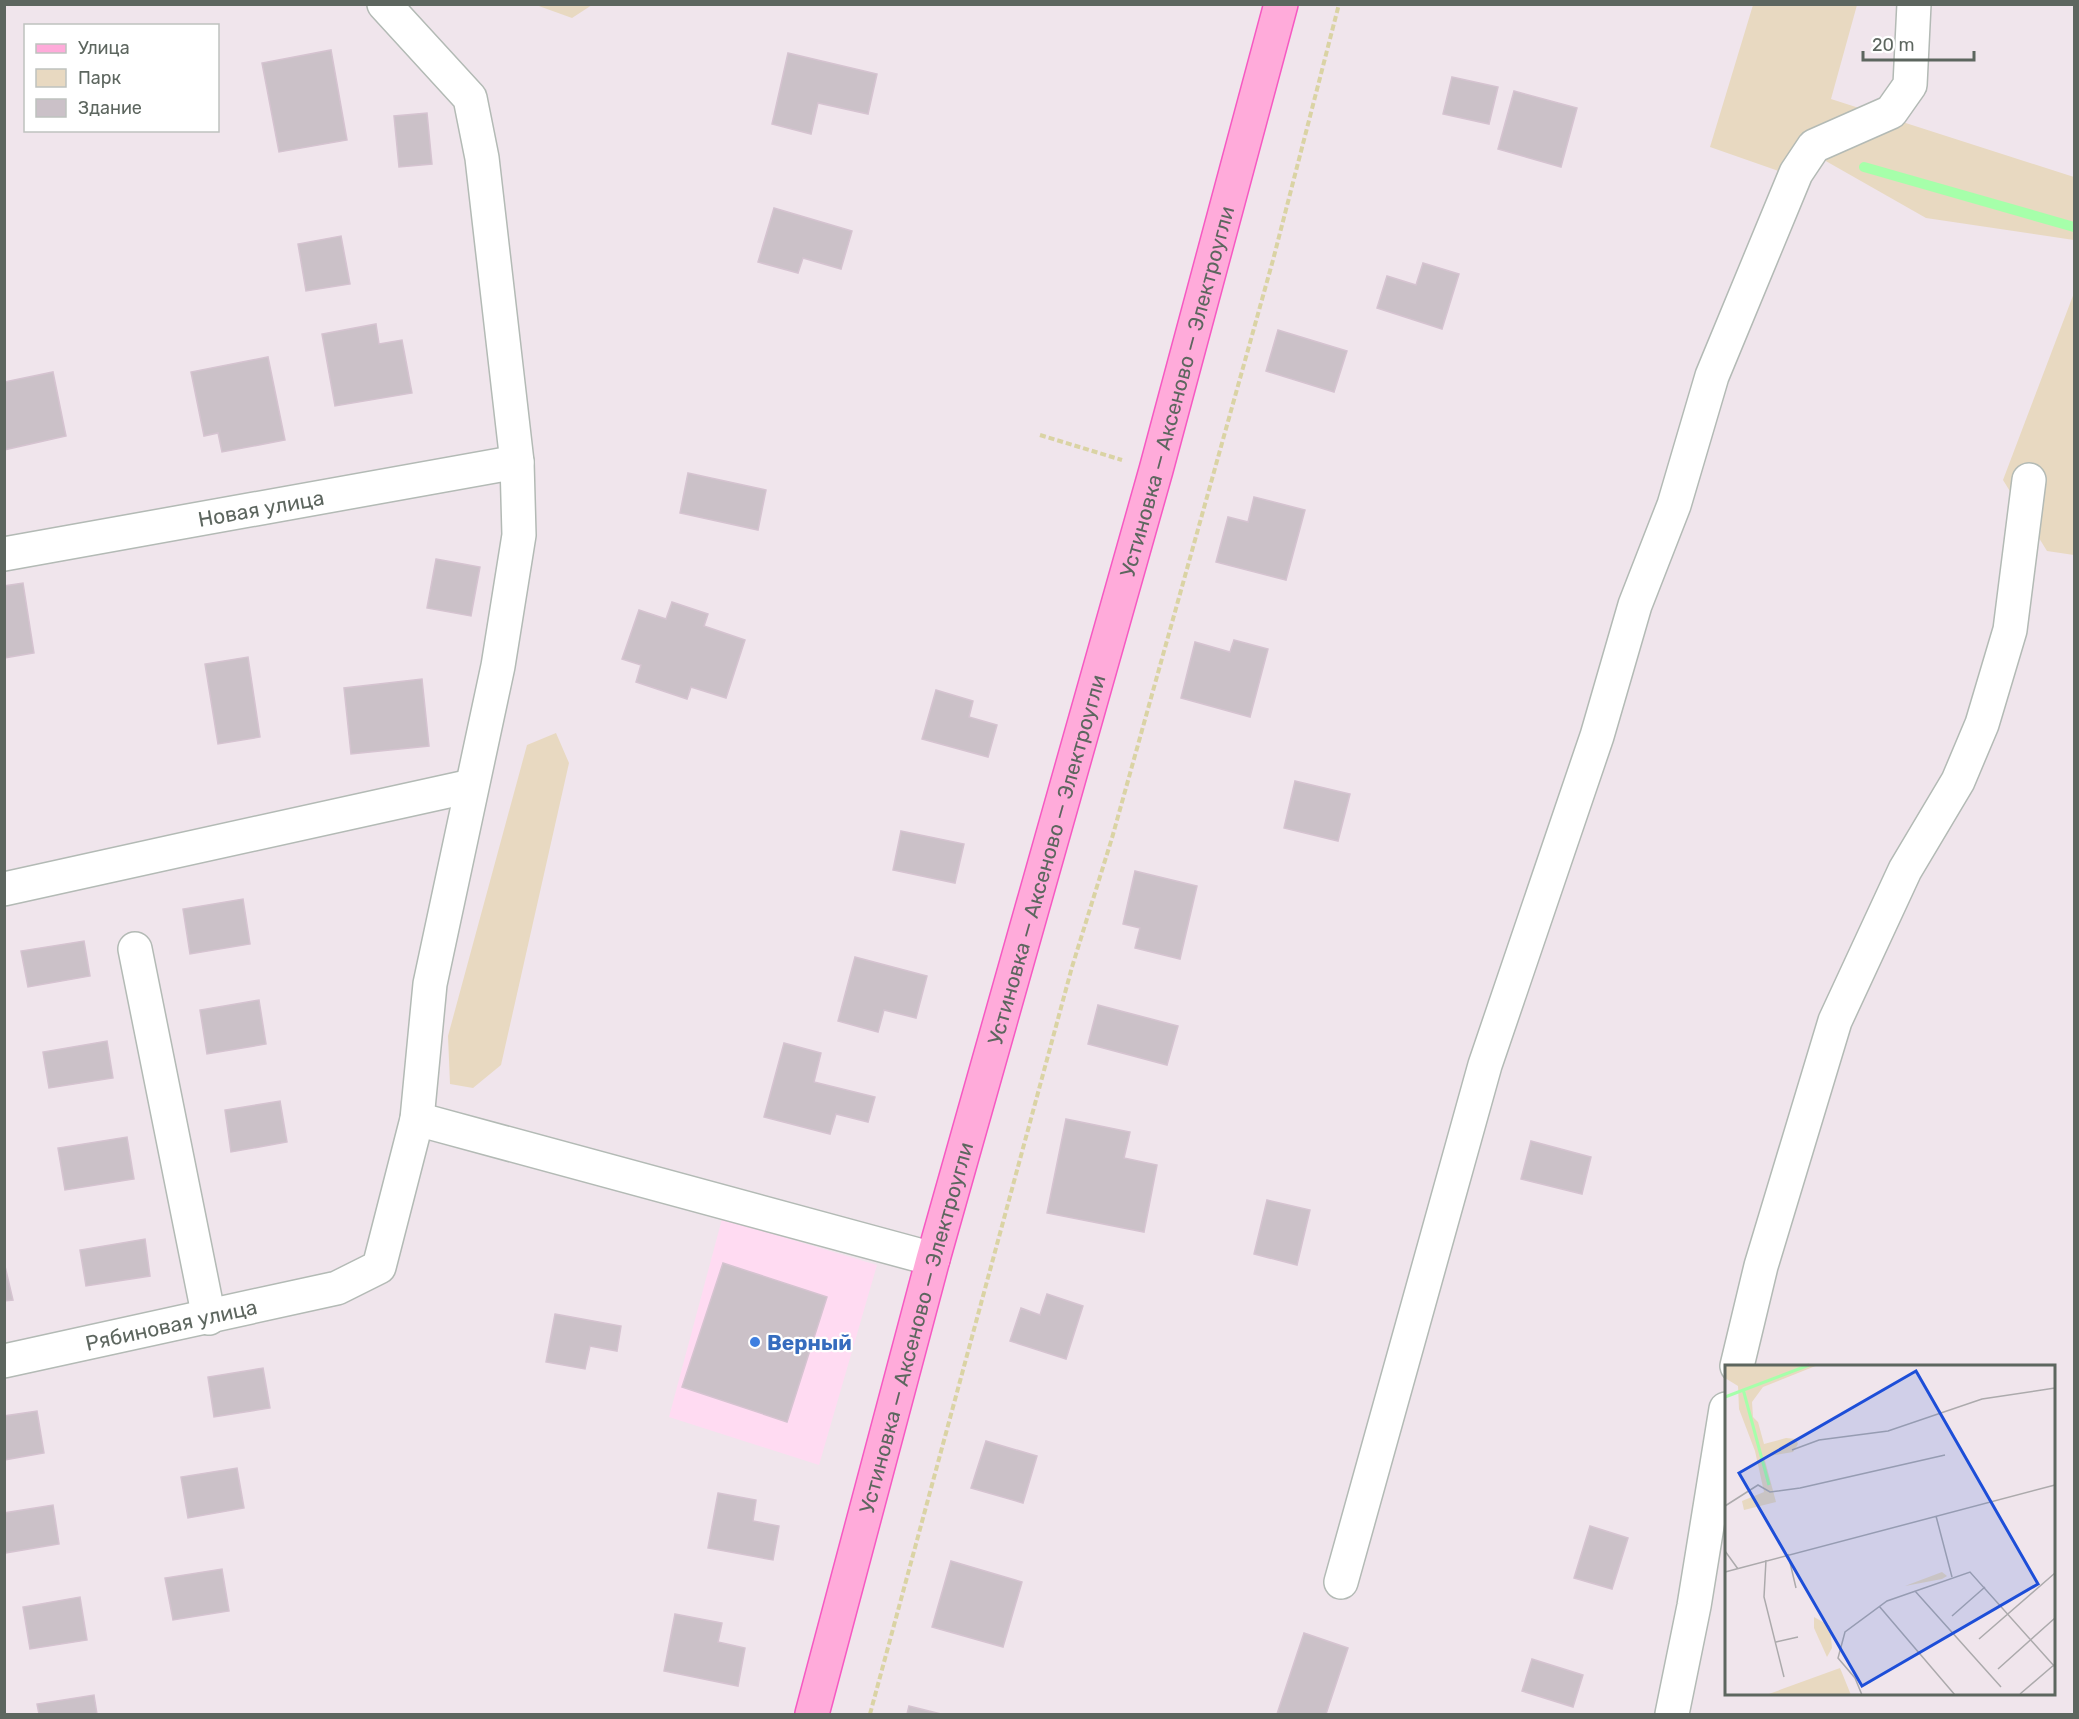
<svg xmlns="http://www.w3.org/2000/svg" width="2079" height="1719" font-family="Rubik,sans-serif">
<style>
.commercial{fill:#ffdbf2}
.green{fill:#e8d9c1}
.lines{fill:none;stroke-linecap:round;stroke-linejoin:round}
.stream{stroke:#a6ffaa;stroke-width:10}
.building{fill:#cbc1c8;stroke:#d5c3d0;stroke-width:1.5}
.minor-casing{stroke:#b3bab5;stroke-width:36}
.major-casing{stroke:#f659c2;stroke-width:36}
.path{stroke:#dad3a4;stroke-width:4;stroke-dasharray:6 3;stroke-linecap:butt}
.minor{stroke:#fff;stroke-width:33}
.major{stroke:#ffabda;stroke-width:33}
.shop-dot{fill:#3f7fe0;stroke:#fff;stroke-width:2}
.labels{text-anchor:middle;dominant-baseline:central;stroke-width:4.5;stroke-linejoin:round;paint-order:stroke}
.street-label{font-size:21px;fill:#5d665f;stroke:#fff}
.shop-label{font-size:21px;font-weight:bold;fill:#366cbe;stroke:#fff;text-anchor:start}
.inset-river{fill:none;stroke:#a6ffaa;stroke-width:3}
.inset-road{fill:none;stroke:#acaaac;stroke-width:1.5}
.view{fill:#1d4ed8;fill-opacity:0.15;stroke:#1d4ed8;stroke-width:3}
.inset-edge{fill:none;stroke:#5d665f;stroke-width:3}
</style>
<rect width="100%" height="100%" fill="#f0e5ec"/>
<path class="commercial" d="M722,1219L877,1265L819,1465L669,1417Z"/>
<path class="green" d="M536,5H592L572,18Z
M1753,5H1857L1831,99L2074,177V240L1926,218L1824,160L1787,174L1710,147Z
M2074,293V555L2047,551L2003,480Z
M556,733L569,763L501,1065L473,1088L450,1084L448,1036L527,745Z"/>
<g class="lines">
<path class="stream" d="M1864,167L2074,227"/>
</g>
<path class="building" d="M331,50L347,140L279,152L262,63Z
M788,53L877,74L868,114L818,103L811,134L772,124Z
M1452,77L1498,87L1489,124L1443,114Z
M1514,91L1577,108L1561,167L1498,149Z
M427,113L432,164L399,167L394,116Z
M774,208L852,231L841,269L803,258L798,273L758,262Z
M341,236L350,284L306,291L298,244Z
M1423,263L1459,274L1442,329L1377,308L1387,276L1416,285Z
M376,324L379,344L402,340L412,393L335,406L322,334Z
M1278,330L1347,351L1334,392L1266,371Z
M268,357L285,440L222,452L218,433L204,436L191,372Z
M53,372L66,436L4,450V382Z
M688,473L766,490L758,530L680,513Z
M1254,497L1305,510L1286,580L1216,562L1228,517L1248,522Z
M436,559L480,567L471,616L427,608Z
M23,583L34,653L4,658V586Z
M672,602L708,614L704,626L745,640L726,698L691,687L687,699L636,682L641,665L622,659L639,610L666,619Z
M1234,640L1268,649L1250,717L1181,698L1195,642L1230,652Z
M248,657L260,737L218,744L205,664Z
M422,679L429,746L351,754L344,688Z
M936,690L973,701L969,717L997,725L988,757L922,739Z
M1295,781L1350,794L1338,841L1284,828Z
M901,831L964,844L955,883L893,870Z
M1135,871L1197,886L1180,959L1135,948L1140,928L1123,924Z
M243,899L250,944L190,954L183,909Z
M84,941L90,976L28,987L21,951Z
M855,957L927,976L916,1018L884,1010L878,1032L838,1021Z
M259,1000L266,1044L207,1054L200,1010Z
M1098,1005L1178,1026L1167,1065L1088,1044Z
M107,1041L113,1078L49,1088L43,1052Z
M784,1043L821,1053L814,1082L875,1097L868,1122L836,1114L830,1134L764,1117Z
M280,1101L287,1142L231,1152L225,1110Z
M1066,1119L1130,1132L1124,1158L1157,1165L1144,1232L1047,1213Z
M127,1137L134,1179L65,1190L58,1148Z
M1531,1141L1591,1157L1582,1194L1521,1179Z
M1267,1200L1310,1210L1297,1265L1254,1254Z
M145,1239L150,1276L86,1286L80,1250Z
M4,1262L13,1300L4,1301Z
M723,1263L827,1297L787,1422L682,1387Z
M1047,1294L1083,1306L1066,1359L1010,1341L1021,1308L1040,1315Z
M555,1314L621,1326L617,1351L590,1346L585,1369L546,1362Z
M263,1368L270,1408L214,1417L208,1377Z
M37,1411L44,1453L4,1460V1416Z
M986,1441L1037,1456L1023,1503L971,1488Z
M237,1468L244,1508L188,1518L181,1477Z
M718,1493L756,1500L753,1521L779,1526L773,1560L708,1548Z
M53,1505L59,1544L5,1553L4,1513Z
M1590,1526L1628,1538L1612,1589L1574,1578Z
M951,1561L1022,1582L1003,1647L932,1627Z
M222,1569L229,1611L173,1620L165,1578Z
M80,1597L87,1640L30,1649L23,1607Z
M675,1614L722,1623L718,1642L745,1648L738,1686L664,1671Z
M1304,1633L1348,1648L1326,1714H1277Z
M1532,1659L1583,1675L1573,1707L1522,1691Z
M94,1695L97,1714H39L37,1704Z
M909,1706L941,1714H907Z"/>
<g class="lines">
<defs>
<g id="minor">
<path id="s1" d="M4,554L517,462"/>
<path d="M4,889L471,786"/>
<path d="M135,949L209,1318"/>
<path d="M417,1119L933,1259"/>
<path id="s2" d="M4,1361L337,1288L379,1267L417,1119L430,984L498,666L519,535L517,462L482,158L470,98L384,4"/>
<path d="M1737,1366L1761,1266L1835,1021L1905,870L1958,781L1982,724L2010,630L2029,480"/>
<path d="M1341,1582L1485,1065L1597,736L1635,605L1674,505L1712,376L1796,173L1814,146L1891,112L1910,85L1914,4"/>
<path d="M1672,1714L1694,1606L1726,1409"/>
</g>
<g id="major">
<path id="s3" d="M812,1714L933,1259L1156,470L1281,4"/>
</g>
</defs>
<use href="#minor" class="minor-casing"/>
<use href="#major" class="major-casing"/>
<path class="path" d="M1040,435L1122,460
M870,1714L1072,967L1112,838L1273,260L1339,4"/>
<use href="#minor" class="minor"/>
<use href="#major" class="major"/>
</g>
<circle class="shop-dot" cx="755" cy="1342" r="6"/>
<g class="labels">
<g class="street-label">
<text stroke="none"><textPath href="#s3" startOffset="1372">Устиновка — Аксеново — Электроугли</textPath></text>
<text stroke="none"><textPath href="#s1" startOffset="261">Новая улица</textPath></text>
<text stroke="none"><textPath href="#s3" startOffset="886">Устиновка — Аксеново — Электроугли</textPath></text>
<text stroke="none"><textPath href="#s2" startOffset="171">Рябиновая улица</textPath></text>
<text stroke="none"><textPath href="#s3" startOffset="400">Устиновка — Аксеново — Электроугли</textPath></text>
</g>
<g class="shop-label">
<text x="767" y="1342">Верный</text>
</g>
</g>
<g transform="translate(1725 1365)">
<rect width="330" height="330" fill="#f0e5ec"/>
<path d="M0,0H93L38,22L27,37L28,52L33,57L39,79L61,73L71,74L73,79L68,87L39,92L51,137L19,145L17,136L39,127L30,86L14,44L13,21L0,13ZM217,207L222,211L217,214L180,221ZM89,252L105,261L107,283L102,292L89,263ZM115,303L126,330H41Z" fill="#e8d9c1"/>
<path class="inset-river" d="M18,24L44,120M0,32L84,0"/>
<path class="inset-road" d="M67,85L94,75L163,66L257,34L330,23M0,141L33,120L45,127L75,123L220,90M211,151L227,212M0,186L13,204M63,189L71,223M41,195L39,232L59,312M0,207L330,120M190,226L276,322M154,241L230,330M227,251L260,222M254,274L330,208M51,277L73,272M273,304L330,253M295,329L330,299M137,330L130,313L113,293L120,267L162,236L245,207L330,302"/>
<path class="view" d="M191,6L313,219L137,321L14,108Z"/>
<rect width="330" height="330" class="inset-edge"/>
</g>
<rect width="2079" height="1719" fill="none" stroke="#5d665f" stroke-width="12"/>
<rect x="24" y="24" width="195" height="108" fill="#ffffff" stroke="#bec2bf" stroke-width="1.5"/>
<rect x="36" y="44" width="30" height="9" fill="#ffabda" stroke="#bec2bf" stroke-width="1.5"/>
<text x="78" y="54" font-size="18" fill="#5d665f">Улица</text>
<rect x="36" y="69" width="30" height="18" fill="#e8d9c1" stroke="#bec2bf" stroke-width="1.5"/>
<text x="78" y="84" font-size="18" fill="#5d665f">Парк</text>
<rect x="36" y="99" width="30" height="18" fill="#cbc1c8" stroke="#bec2bf" stroke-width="1.5"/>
<text x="78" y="114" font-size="18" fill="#5d665f">Здание</text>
<path d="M1863 51v9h111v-9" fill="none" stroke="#5d665f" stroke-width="3"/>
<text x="1872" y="51" font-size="18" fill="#5d665f" stroke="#ffffff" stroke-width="4.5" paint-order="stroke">20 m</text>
</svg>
